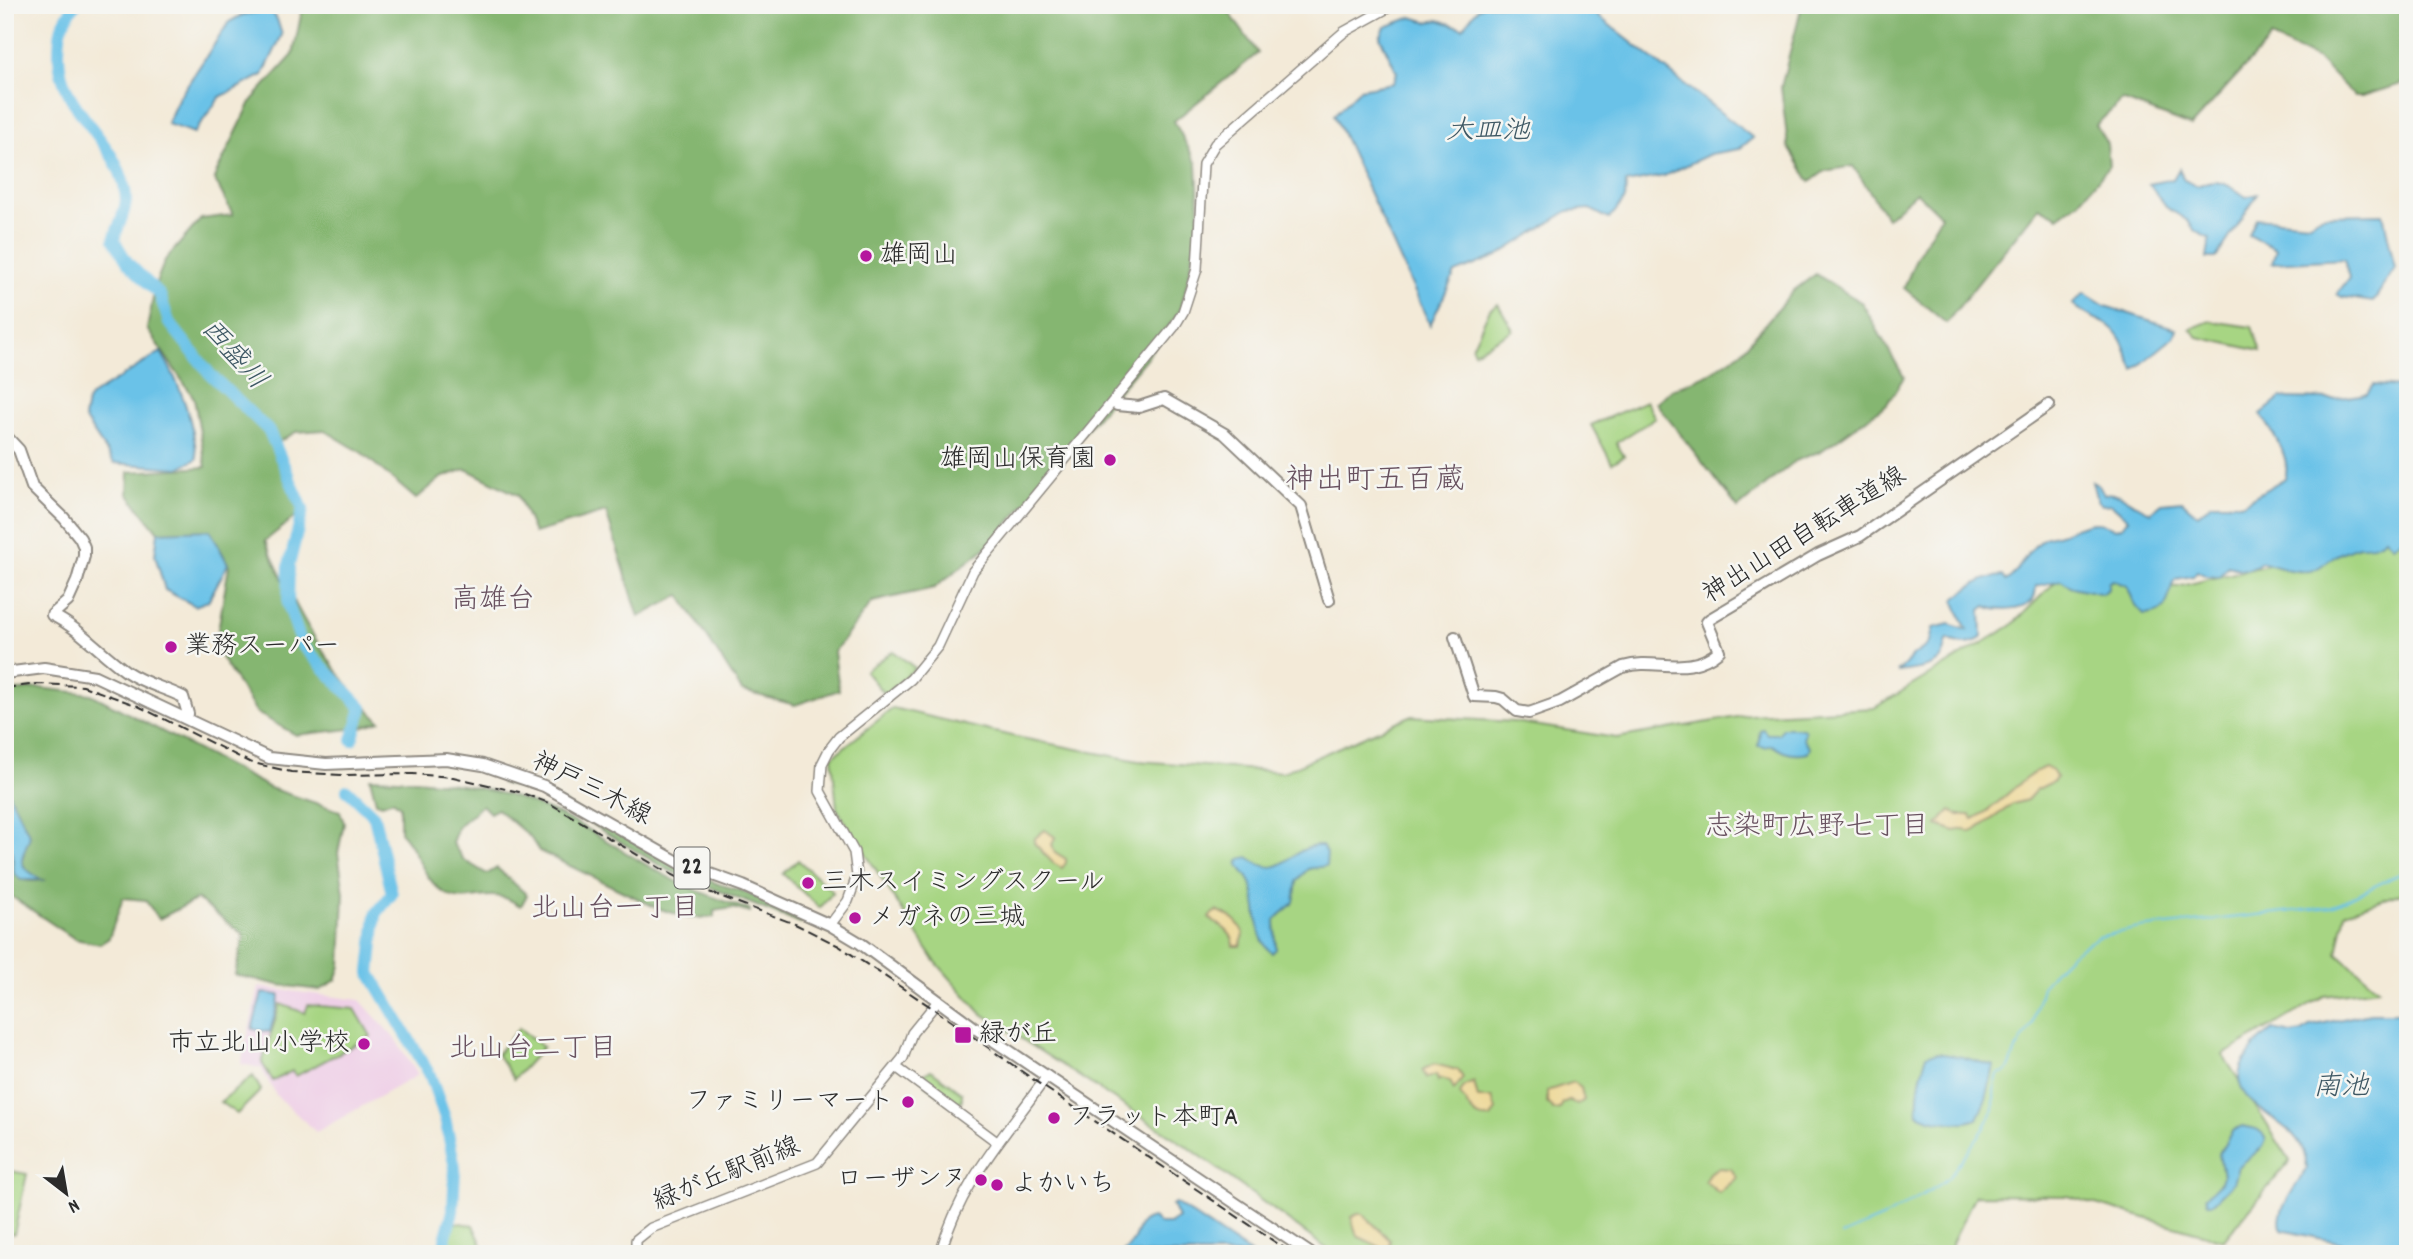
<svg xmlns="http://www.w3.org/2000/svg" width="2413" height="1259" font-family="Dekko,'Klee One',sans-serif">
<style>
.built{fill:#efd0e7}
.green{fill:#a7d583;stroke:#698057;stroke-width:2}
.forest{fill:#85b671;stroke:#58704e;stroke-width:2}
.sand{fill:#eeda9e;stroke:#8c8264;stroke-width:2}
.water{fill:#6bc2e8;stroke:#4b768a;stroke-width:2}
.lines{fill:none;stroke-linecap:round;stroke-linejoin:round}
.stream{stroke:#6bc2e8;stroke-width:2}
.river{stroke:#6bc2e8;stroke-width:12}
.minor-casing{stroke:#8f8a82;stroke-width:12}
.major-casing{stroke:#8f8a82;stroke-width:14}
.minor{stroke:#fff;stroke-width:9}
.major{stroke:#fff;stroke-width:10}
.rail{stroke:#2b2b2b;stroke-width:2;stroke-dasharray:10 5;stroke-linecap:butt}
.poi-dot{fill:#b5179e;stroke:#f6f6f2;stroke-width:2.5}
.labels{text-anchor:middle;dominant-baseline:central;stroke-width:5;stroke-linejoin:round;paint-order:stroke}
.shield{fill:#f6f6f2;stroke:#686867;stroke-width:2}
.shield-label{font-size:24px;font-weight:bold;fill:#2b2b2b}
.poi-label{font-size:26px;fill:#2b2b2b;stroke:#f6f6f2;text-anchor:start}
.street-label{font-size:26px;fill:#2b2b2b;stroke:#f6f6f2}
.water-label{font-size:28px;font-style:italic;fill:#3e5864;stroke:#f6f6f2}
.neighbourhood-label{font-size:28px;fill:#695260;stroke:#f6f6f2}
.quarter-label{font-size:30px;fill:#695260;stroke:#f6f6f2}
</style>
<rect width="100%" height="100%" fill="#f6f6f2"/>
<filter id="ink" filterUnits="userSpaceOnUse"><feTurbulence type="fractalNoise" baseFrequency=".0143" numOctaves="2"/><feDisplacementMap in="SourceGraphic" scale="14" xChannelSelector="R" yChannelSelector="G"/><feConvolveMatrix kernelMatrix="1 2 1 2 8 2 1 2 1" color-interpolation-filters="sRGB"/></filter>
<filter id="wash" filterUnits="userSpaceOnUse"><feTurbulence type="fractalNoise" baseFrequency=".00686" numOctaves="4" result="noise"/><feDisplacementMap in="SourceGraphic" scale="28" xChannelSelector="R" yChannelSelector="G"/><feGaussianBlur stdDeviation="1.57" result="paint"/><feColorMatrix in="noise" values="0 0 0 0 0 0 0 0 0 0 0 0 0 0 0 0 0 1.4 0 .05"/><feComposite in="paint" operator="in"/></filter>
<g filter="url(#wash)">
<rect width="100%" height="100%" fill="#f3ead8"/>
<path class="built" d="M259,987L360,1000L396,1040L418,1075L316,1132L276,1095L261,1068L241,1064Z"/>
<path class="green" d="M1498,304L1513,330L1474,352L1472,347L1490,309Z
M2210,321L2252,327L2261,351L2198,337L2190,329Z
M1646,401L1655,418L1616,443L1624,456L1612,463L1591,425Z
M2408,531V891L2345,912L2337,953L2379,989L2324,996L2223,1055L2290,1161L2224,1240L2067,1196L1975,1195L1952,1243V1254H1334L1191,1149L980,1012L934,960L837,809L832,757L893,708L1016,737L1138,761L1283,772L1410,716L1515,722L1616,738L1749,715L1874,708L2011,626L2062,575L2177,587Z
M893,651L915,668L885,695L865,671Z
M798,860L833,892L820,908L783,874Z
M280,1004L305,1013L308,1005L355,1009L371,1036L296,1076L292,1071L273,1081L262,1063Z
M519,1028L543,1047L514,1079L497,1054Z
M931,1070L962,1093V1101L954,1105L925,1084L923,1075Z
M253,1076L261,1090L237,1114L220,1102Z
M5,1170L27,1174L14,1234L5,1232Z
M452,1222L473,1225L486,1254H453L446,1240Z"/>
<path class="forest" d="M303,5H1116L1123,10L1142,5H1224L1258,53L1174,121L1197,164L1200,226L1181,309L1147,357L993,542L934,588L872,602L834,652L839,690L795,705L742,691L680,595L639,617L606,512L534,533L518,495L466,469L441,478L416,499L362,453L324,430L296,432L279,442L300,513L265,541C294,606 328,671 380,721L359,728L296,735L257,713L215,648L229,566L210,531L158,532L128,494L129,472L206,467L194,398L147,329L156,283L165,260L201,219L233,215L214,178L252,100L293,55Z
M1802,5H2408V46L2404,55L2408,57V82L2362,96H2354L2318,59L2271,38L2191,126L2122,100L2096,125L2107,144L2109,166L2080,201L2058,217L2039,207L1946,323L1904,288L1917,256L1941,216L1916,192L1887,218L1853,166L1825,171L1810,182L1788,146L1781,87Z
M1816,274L1862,303L1904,377L1887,404L1821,451L1795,461L1738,508L1656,403L1671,390L1710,373L1741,352L1793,291Z
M39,688L91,694L270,788L340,811L344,823L338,853L344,893L341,966L336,980L320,990L279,985L235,975L244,935L197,899L159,919L145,900L123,898L109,938L100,944L75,939L5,892V843C20,862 2,886 43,880C39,878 35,877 32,875C15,865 26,848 30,835L8,792H5V692Z
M501,776L543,791L672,864L718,884L742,891L801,916V924L668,870L562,807L535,793L501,783Z
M370,778C437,780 491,784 553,812C591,828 625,854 661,873C689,889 720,900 750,910V913L733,908L714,911V917L689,918L657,908L539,851L530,837L497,809L490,813L482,805L458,826L452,843L464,860L487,874L497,868L527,895L521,906C515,903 508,898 501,897C483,892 463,905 446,894C422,880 418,849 400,832V806L393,800L382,804L376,802Z"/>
<path class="sand" d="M2045,767C2051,769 2054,771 2056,778L2054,781L2036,790L2027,800L2013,804L1976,830L1970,832L1965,829L1955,831L1937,825L1951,810L1959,815H1970L1973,819C2000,807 2017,779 2045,767Z
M1045,830L1055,837L1052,845L1055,852L1066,859V863L1062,868L1053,863L1034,843L1035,838Z
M1217,911C1229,914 1240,922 1244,935L1240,946H1234C1234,933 1220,925 1209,918L1213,913Z
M1434,1064L1458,1070L1463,1078L1454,1090L1450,1081L1441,1079L1438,1081L1436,1075L1427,1078L1422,1070Z
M1474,1082L1478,1098H1492L1496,1110L1491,1118C1473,1121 1469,1106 1460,1094L1464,1086Z
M1573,1082L1581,1088L1584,1100L1577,1105L1569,1100L1563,1103L1560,1109L1554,1110L1547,1103V1091Z
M1718,1168L1731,1169L1737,1178L1719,1193L1705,1181L1709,1173Z
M1358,1214H1363L1390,1240V1247L1382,1248L1357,1236L1351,1217Z"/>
<path class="water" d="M1485,5H1584L1753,138L1739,149L1710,154L1664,176L1626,183L1625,199L1609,219L1590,209L1568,211L1497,256L1455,273L1430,325L1334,115L1360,89L1393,83L1397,72L1380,37L1385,27L1412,17L1428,22L1439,20L1463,28L1478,8Z
M269,10L277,19L282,35L263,75L220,97L194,133L167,124L178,99L229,22L242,15Z
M2179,169L2184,180L2197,186C2219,178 2227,183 2246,197L2258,194L2216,258H2207L2210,239L2195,231L2188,221L2166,207L2149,184L2173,179Z
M2383,214L2395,268L2373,302L2342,297L2337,294L2349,278L2344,259L2272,263L2276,249L2249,235L2256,218L2310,223L2323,215Z
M2084,293L2105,306L2177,329L2174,337L2134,370C2126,354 2123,334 2106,324C2094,317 2083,315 2073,304Z
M161,352C180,383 194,423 197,459L179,468L114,463L84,418L87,402L91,396Z
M2373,385L2404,387L2408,390V536L2393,546L2385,538C2378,545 2370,546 2360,546C2354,547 2345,551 2339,554C2328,558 2322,569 2310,571C2294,573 2277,567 2261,562C2249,573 2243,570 2228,566L2220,577L2206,576L2197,571L2193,576L2176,579C2166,597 2171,614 2144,615L2135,605L2127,586L2112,580L2108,583V589L2103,594L2072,587L2061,580L2036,586C2035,592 2036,598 2031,602C2021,611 1997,612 1986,606L1981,610L1982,636C1973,647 1960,645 1948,639C1945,644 1946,649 1943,655C1937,669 1911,670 1897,672C1904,667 1908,660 1914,655C1928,643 1929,651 1933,628L1949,624L1967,630L1954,600C1970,587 1981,577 2003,576L2006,581C2018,574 2023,557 2034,547C2046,534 2048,538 2063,533C2082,525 2096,517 2115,529L2122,527L2128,519L2111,504L2102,505L2097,501L2092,481L2099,485L2104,494C2124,491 2133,506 2151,512L2162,503L2182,501L2198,515L2212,503H2243L2285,478C2292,458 2272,432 2261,414L2281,398L2334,399L2367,394Z
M210,530L228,564L208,601L195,606L165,590L155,555L158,532Z
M1782,728H1803L1805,731L1803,739L1810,748L1808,753C1795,756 1782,753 1772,745L1765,747L1758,746L1760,730L1763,729L1767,734H1779Z
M8,792L30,836C20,863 15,864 42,880H21L14,873L12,852L5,842V794Z
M1315,846H1322L1327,853L1326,866L1308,869L1302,875L1297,882L1294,902L1275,920L1276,949L1272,953C1253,938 1259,904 1251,883C1248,876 1242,871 1238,864L1240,859L1248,857C1282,883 1287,850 1315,846Z
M262,993L280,995L270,1032L252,1029Z
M2370,1013H2399L2408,1018V1254H2367L2360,1247L2282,1230C2273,1213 2298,1184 2307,1168C2306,1158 2303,1146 2296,1138C2276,1114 2218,1096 2247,1057C2254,1046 2261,1037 2273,1030L2292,1034L2302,1032L2311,1026Z
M1937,1053L1962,1057L1994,1066L1986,1099L1977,1119C1960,1126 1934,1122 1918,1114C1916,1095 1921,1073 1927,1055Z
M2242,1126C2255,1129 2260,1127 2266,1140L2263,1147L2238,1167L2233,1183L2213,1203H2208L2206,1196L2221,1182L2223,1176L2219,1154L2223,1146L2233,1130Z
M1175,1203L1178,1205L1251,1254H1122C1126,1249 1131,1245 1134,1239C1139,1228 1139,1220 1153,1218L1160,1224H1169L1178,1218L1172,1205Z"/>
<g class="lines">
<path class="stream" d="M1842,1235L1887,1216L1939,1185L1948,1178L1984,1129L1994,1109V1090L1998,1074L2006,1072L2009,1068L2017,1048L2032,1025L2042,987L2054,971L2071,954L2098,937L2139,928L2331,907L2408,870"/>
<path class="river" d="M75,5C61,24 59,31 59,55C59,114 124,143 126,199C126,212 117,228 114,240L128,263L160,295L169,322L210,374L269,431L303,509L289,565L288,604L302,645L362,708L352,740
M347,790L374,816L392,894L376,914L370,973L430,1075L445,1118L455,1168L453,1211L445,1240L451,1254"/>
</g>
</g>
<g filter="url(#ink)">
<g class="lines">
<defs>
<path id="minor" d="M830,925L848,901L857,876L854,852L820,791L822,764L829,750L839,737L911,679L938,646L973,571L1174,327L1183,312L1197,269L1203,164L1215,144L1344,32L1393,5
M896,1067L997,1142
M636,1254V1240L651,1228L817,1163L903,1058L912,1033L938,1001
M940,1254C961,1181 1005,1136 1047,1076"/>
<path id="major" d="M1117,405L1139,407L1164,399L1225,434L1301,506L1329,600
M5,435L19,450L32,487L64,518L80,538L84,547V556L77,581L68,601L52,615C81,629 101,654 127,672C143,683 165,688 183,697L188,714
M1455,637L1474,696L1496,697L1503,699L1517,711L1529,713L1560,702L1623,667C1656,657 1687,678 1719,651L1707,622L1710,619L1818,555L1860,536L2049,405
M5,673L44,668L95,676L269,758L326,764L446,759L483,765L544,786L680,863L743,886L830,925L860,943L975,1028L1311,1254"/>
</defs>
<use href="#minor" class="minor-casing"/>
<use href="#major" class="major-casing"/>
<use href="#minor" class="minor"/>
<use href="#major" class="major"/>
<path class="rail" d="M5,688L37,684L83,686L138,706L249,762L291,772L342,775L413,774L453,777L519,792L549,803L665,871L706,891L795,924L839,946L931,1007L1041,1085L1293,1254"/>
</g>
</g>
<g class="poi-dot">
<circle cx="866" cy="256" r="7"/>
<circle cx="1110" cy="460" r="7"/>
<circle cx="171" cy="647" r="7"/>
<circle cx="808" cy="883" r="7"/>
<circle cx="855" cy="918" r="7"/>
<rect x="954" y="1026" width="18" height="18" rx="3.5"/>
<circle cx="364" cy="1044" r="7"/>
<circle cx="908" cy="1102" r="7"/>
<circle cx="1054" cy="1118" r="7"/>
<circle cx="981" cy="1180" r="7"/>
<circle cx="997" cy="1185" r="7"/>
</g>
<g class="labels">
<rect class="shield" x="674.5" y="847.5" width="35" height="41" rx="5"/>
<g class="shield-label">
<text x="692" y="868">22</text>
</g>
<g class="poi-label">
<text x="880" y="256">雄岡山</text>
<text x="1096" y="460" text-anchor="end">雄岡山保育園</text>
<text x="185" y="647">業務スーパー</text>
<text x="822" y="883">三木スイミングスクール</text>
<text x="869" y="918">メガネの三城</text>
<text x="979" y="1035">緑が丘</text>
<text x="350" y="1044" text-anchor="end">市立北山小学校</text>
<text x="894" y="1102" text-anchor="end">ファミリーマート</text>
<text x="1068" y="1118">フラット本町A</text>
<text x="967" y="1180" text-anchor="end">ローザンヌ</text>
<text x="1011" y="1185">よかいち</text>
</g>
<g class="street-label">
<text transform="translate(1805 536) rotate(-32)">神出山田自転車道線</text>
<text transform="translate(591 790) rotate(27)">神戸三木線</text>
<text transform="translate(727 1175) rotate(-22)">緑が丘駅前線</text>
</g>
<g class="water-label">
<text x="1488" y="133">大皿池</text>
<text transform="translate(232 356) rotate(48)">西盛川</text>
<text x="2341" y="1089">南池</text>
</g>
<g class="neighbourhood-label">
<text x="493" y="602">高雄台</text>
<text x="1817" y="829">志染町広野七丁目</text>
<text x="615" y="911">北山台一丁目</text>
<text x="533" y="1051">北山台二丁目</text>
</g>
<g class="quarter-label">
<text x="1375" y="482">神出町五百蔵</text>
</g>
</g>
<rect width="2413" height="1259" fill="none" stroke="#f6f6f2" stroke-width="28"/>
<g transform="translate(66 1193) rotate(149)" stroke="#f6f6f2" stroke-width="5" paint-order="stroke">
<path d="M0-5L12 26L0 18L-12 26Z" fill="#2b2b2b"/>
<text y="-10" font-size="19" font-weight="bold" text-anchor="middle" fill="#2b2b2b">N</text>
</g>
</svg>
